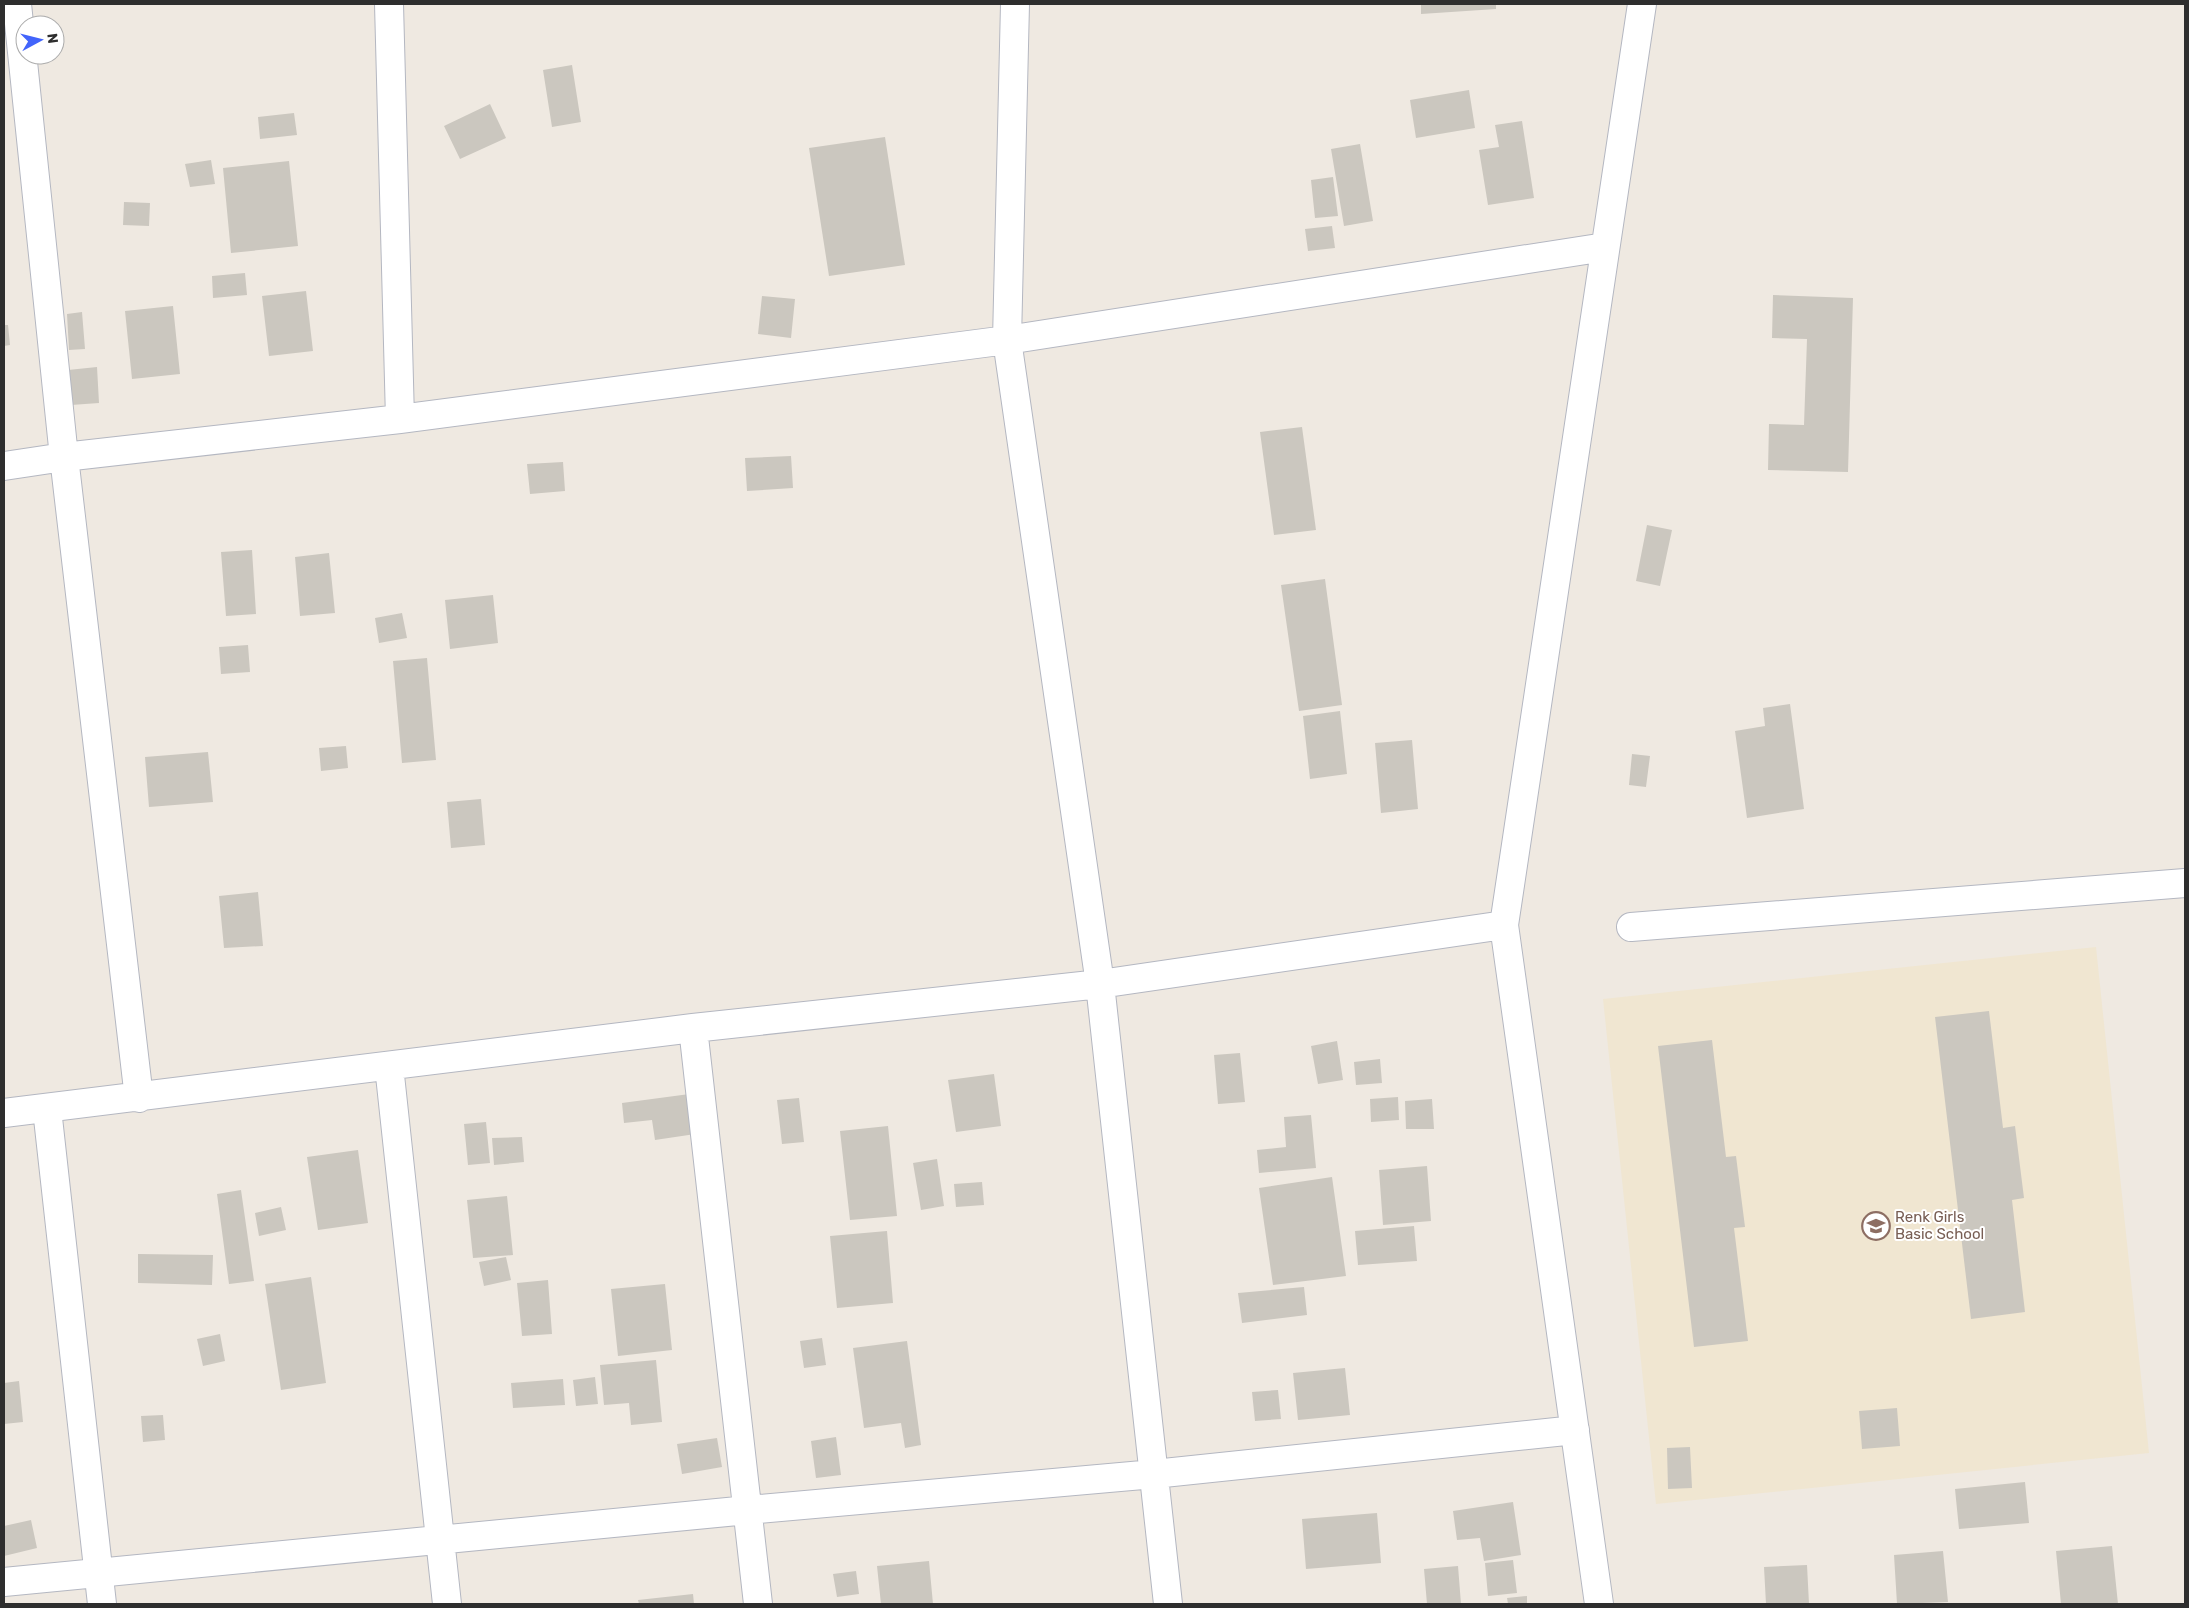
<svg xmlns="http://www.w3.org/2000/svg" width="2189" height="1608" font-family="Rubik,sans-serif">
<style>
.education{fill:#f0e6d1}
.building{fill:#cbc7bf}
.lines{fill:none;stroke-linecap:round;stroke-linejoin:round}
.street-casing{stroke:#b4b7c1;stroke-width:30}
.street{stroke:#fff;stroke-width:28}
.labels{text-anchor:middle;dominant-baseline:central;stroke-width:4;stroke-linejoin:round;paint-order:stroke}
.education-label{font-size:15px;fill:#785e54;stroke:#fff;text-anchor:start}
</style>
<rect width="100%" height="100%" fill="#efe9e1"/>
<path class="education" d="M2096,947L2149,1453L1656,1504L1603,999Z"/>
<path class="building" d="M1421,4H1496V9L1421,14Z
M572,65L581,122L552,127L543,70Z
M1469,90L1475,128L1416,138L1410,100Z
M490,104L506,138L460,159L444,126Z
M294,113L297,135L260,139L258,117Z
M1522,121L1534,198L1488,205L1479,150L1499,147L1495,125Z
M885,137L905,265L829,276L809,148Z
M1360,144L1373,221L1344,226L1331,149Z
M211,160L215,184L190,187L185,164Z
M289,161L298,246L231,253L223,168Z
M1333,177L1338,216L1315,218L1311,180Z
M124,202L150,203L149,226L123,225Z
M1332,226L1335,248L1308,251L1305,229Z
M245,273L247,295L213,298L212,276Z
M306,291L313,351L269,356L262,296Z
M1773,295L1853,298L1848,472L1768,470L1769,424L1804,425L1807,339L1772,338Z
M762,296L795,299L791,338L758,334Z
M173,306L180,374L132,379L125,311Z
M82,312L85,349L69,350L67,314Z
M4,325H8L10,345L4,346Z
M97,367L99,403L71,405L68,370Z
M1302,427L1316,530L1274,535L1260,432Z
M791,456L793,488L747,491L745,458Z
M563,462L565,491L530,494L527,464Z
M1647,525L1672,530L1660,586L1636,581Z
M252,550L256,614L226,616L221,552Z
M329,553L335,613L300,616L295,557Z
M1325,579L1342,705L1299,711L1281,585Z
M493,595L498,643L450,649L445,600Z
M402,613L407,638L379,643L375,618Z
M248,645L250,672L221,674L219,647Z
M427,658L436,760L402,763L393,661Z
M1790,704L1804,809L1747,818L1735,731L1765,726L1763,708Z
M1340,711L1347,774L1310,779L1303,716Z
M1412,740L1418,809L1381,813L1375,743Z
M346,746L348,768L321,771L319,748Z
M208,752L213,802L149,807L145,757Z
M1632,754L1650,756L1646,787L1629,785Z
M481,799L485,845L451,848L447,802Z
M258,892L263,946L224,948L219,896Z
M1989,1011L2003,1128L2015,1126L2024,1198L2012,1200L2025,1312L1971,1319L1935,1017Z
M1712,1040L1726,1157L1736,1156L1745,1227L1734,1228L1748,1341L1694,1347L1658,1046Z
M1337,1041L1343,1080L1318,1084L1311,1046Z
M1240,1053L1245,1102L1218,1104L1214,1055Z
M1380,1059L1382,1083L1356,1085L1354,1062Z
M994,1074L1001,1126L956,1132L948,1080Z
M697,1093L702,1133L655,1140L652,1120L624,1123L622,1103Z
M1398,1097L1399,1120L1371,1122L1370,1099Z
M799,1098L804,1142L782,1144L777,1100Z
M1432,1099L1434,1129H1406L1405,1101Z
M1311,1115L1316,1168L1259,1173L1257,1150L1286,1147L1284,1117Z
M486,1122L490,1163L468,1165L464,1124Z
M888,1126L897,1216L850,1220L840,1131Z
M522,1137L524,1162L494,1165L492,1138Z
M358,1150L368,1223L318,1230L307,1157Z
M937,1159L944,1206L921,1210L913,1163Z
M1427,1166L1431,1221L1383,1225L1379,1170Z
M1332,1177L1346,1276L1273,1285L1259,1188Z
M982,1182L984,1205L956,1207L954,1184Z
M241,1190L254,1281L229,1284L217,1194Z
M507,1196L513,1255L473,1258L467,1200Z
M281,1207L286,1230L259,1236L255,1213Z
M1414,1226L1417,1261L1358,1265L1355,1231Z
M887,1231L893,1303L837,1308L830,1236Z
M138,1254L213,1255L212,1285L138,1283Z
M506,1257L511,1280L484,1286L479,1262Z
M311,1277L326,1383L281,1390L265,1284Z
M548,1280L552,1334L522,1336L517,1283Z
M665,1284L672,1350L618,1356L611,1289Z
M1304,1287L1307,1315L1242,1323L1238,1293Z
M220,1334L225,1361L203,1366L197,1339Z
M822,1338L826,1365L804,1368L800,1341Z
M907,1341L921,1445L905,1448L901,1423L864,1428L853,1348Z
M656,1360L662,1422L631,1425L629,1403L604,1405L600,1365Z
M1345,1368L1350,1415L1298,1420L1293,1373Z
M595,1377L598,1404L576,1406L573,1380Z
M563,1379L565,1405L513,1408L511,1383Z
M19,1381L23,1422L4,1424V1383Z
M1278,1390L1281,1419L1255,1421L1252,1392Z
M1897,1408L1900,1446L1862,1449L1859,1411Z
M163,1415L165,1440L143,1442L141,1416Z
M836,1437L841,1475L816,1478L811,1441Z
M717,1438L722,1467L682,1474L677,1444Z
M1690,1447L1692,1488L1668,1489L1667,1448Z
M2025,1482L2029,1523L1959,1529L1955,1489Z
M1513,1502L1521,1555L1484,1561L1480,1538L1457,1540L1453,1511Z
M1377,1513L1381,1563L1306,1569L1302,1519Z
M31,1520L37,1548L4,1556V1526Z
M2112,1546L2118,1604H2061L2056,1551Z
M1943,1551L1948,1602L1897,1604L1894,1555Z
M1513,1560L1517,1593L1488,1596L1485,1563Z
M929,1561L933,1604H881L877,1566Z
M1807,1565L1809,1604H1766L1764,1567Z
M1458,1566L1461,1604H1427L1424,1569Z
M856,1571L859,1594L837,1597L833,1574Z
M693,1594L694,1604H639L638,1600Z
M1527,1596V1604H1508L1507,1598Z"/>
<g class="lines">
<defs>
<path id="street" d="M17,4L64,457L139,1098
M389,4L400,419
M1015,4L1007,340L1100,984L1168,1604
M4,466L64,457L400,419L1007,340L1605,247
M1631,927L2185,883
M693,1028L758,1604
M389,1066L447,1604
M47,1109L102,1604
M4,1113L693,1028L1100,984L1504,925
M4,1582L748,1510L1154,1474L1575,1430
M1599,1604L1504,925L1642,4"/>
</defs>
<use href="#street" class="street-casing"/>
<use href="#street" class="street"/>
</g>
<defs>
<symbol id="school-ring" viewBox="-11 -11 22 22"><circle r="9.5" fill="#fff" stroke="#8d6e63" stroke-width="1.5"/><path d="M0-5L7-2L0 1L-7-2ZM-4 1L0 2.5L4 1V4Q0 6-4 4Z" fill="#8d6e63"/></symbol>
</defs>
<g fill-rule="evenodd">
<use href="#school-ring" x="1860" y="1210" width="32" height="32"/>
</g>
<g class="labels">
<g class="education-label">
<text x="1895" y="1217">Renk Girls<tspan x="1895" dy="17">Basic School</tspan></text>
</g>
</g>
<rect width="2189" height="1608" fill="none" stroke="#2e2e2e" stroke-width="10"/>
<g transform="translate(40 40) rotate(83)"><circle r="24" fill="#ffffff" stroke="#ababab"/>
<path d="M0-4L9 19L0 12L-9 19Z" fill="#4264fb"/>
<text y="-8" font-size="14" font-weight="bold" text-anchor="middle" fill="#2e2e2e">N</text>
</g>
</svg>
